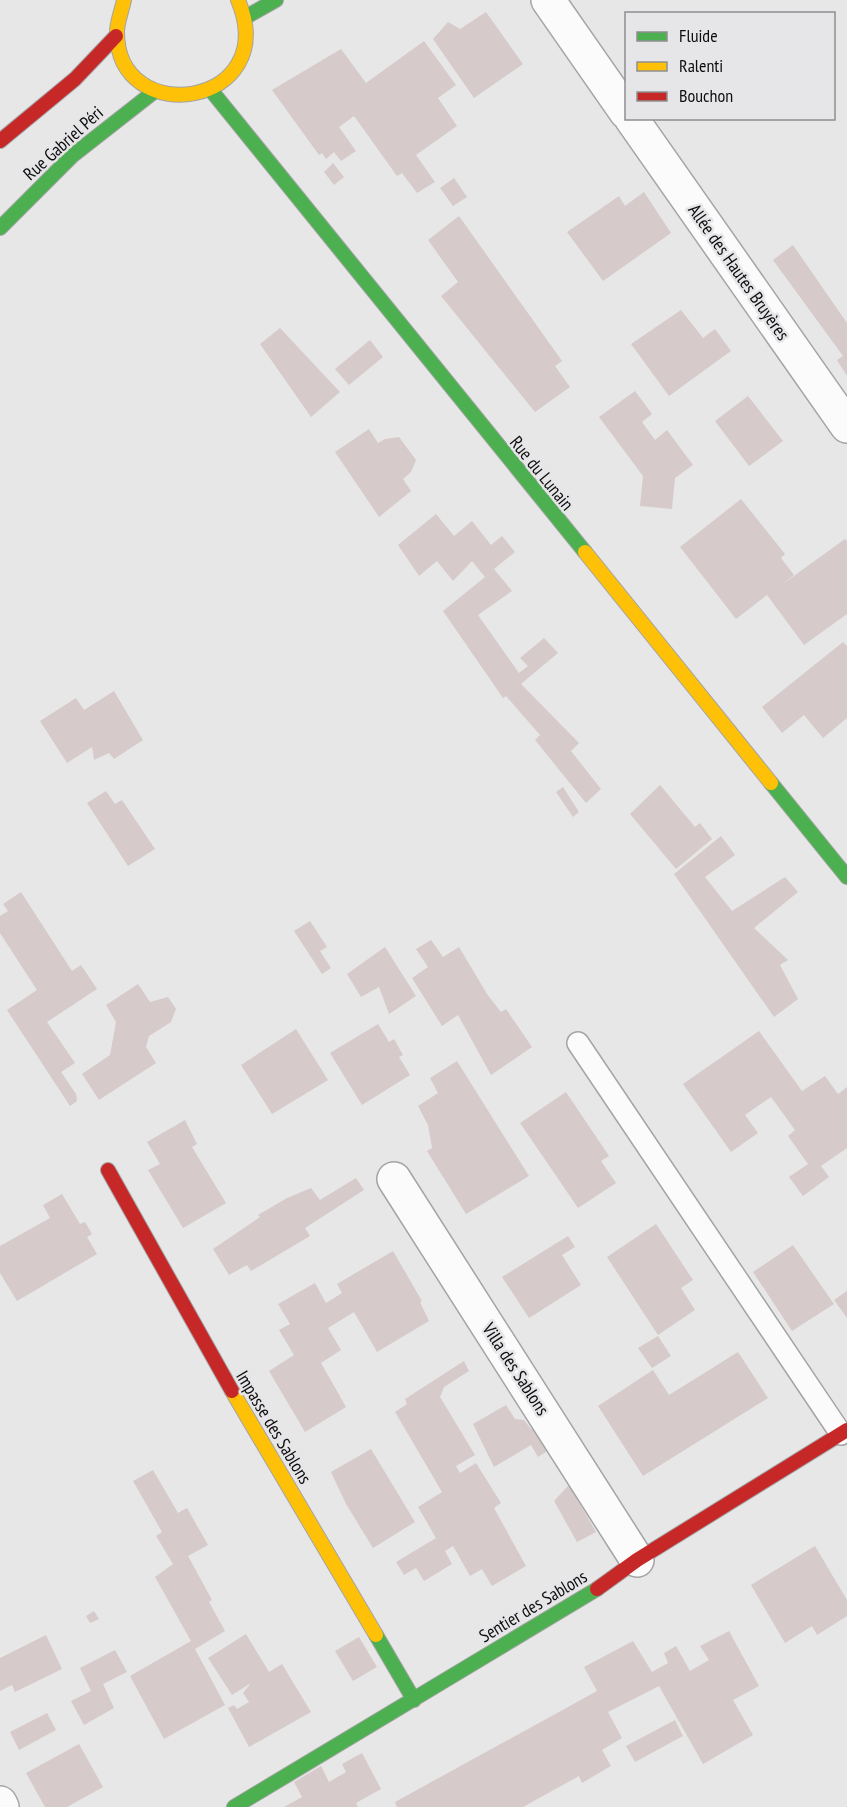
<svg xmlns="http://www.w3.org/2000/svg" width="847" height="1807" font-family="'PT Sans Narrow',sans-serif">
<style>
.building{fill:#d6caca}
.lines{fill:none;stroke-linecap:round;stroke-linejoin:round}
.lane-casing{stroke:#a4a4a5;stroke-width:24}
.street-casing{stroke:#a4a4a5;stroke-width:36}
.fast-casing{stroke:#a4a4a5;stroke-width:16}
.slow-casing{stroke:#a4a4a5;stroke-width:16}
.jam-casing{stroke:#a4a4a5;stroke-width:16}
.lane{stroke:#fbfbfc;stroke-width:21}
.street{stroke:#fbfbfc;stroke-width:33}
.fast{stroke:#4caf50;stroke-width:14}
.slow{stroke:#ffc107;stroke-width:14}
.jam{stroke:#c62828;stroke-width:14}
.labels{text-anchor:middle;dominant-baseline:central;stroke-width:5;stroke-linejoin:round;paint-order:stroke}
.street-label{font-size:18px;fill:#0d0d0d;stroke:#e6e6e9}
</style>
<rect width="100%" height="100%" fill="#e7e7e8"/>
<path class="building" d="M486,12L523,64L474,98L433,39L448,22L460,29Z
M424,41L456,85L438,98L457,126L416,155L435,182L417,193L402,173L397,176L354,116L339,127L356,151L341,161L334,152L326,159L322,153L319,155L272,90L341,49L366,83Z
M333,163L344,177L334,185L324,172Z
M454,178L467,197L453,206L440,188Z
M644,192L671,233L603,281L567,232L619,196L625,206Z
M459,216L562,361L555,366L570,387L535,412L441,296L458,282L428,240Z
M793,245L847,323V376L837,360L843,356L773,260Z
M681,310L703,338L715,329L731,351L669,396L631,344Z
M280,328L340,392L311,417L260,344Z
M370,340L383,357L349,385L335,369Z
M635,391L652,414L642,422L655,440L667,430L693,465L675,478L672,509L640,506L643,476L599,417Z
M748,396L783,441L749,466L715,421Z
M369,429L378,443L385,439L399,437L416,460L411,472L403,479L411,491L379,517L335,452Z
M741,499L785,554L781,558L794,575L780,586L845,539L847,541V614L804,645L767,595L736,619L680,547Z
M436,514L454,536L472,521L491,545L502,536L515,552L494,569L512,591L478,615L519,673L528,666L520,658L544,638L558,653L521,684L579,743L571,751L601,789L586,803L535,740L540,735L506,696L503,698L443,611L485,577L472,561L453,581L437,561L419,576L398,545Z
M843,642L847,646V718L823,738L804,715L782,733L762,707Z
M114,691L143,740L114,759L109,753L94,760L92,747L67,763L40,721L76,698L84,710Z
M660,785L695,827L700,823L712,839L676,869L630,814Z
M563,787L579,812L573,817L556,792Z
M106,791L115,804L122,800L155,849L128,866L87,803Z
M721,836L735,855L705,877L732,911L785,877L798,892L754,928L788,960L780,965L798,999L774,1017L674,874Z
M21,892L72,971L81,965L97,989L47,1022L75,1063L61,1072L76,1094L77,1101L70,1106L7,1010L37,990L0,933V916L8,911L3,904Z
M310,921L327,947L320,951L331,968L322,974L294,931Z
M431,940L443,957L459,947L487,994L501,1012L506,1009L532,1047L491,1075L458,1015L442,1026L412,978L428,967L416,949Z
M385,947L416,996L389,1014L379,987L361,997L347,974Z
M138,984L150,1002L168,997L176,1009L171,1022L149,1036L146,1047L156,1063L99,1100L82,1074L110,1055L116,1022L106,1005Z
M378,1024L389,1042L394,1039L403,1055L399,1057L410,1075L362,1105L330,1053Z
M296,1029L328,1080L272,1114L241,1065Z
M759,1031L802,1091L825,1076L838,1094L847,1087V1148L821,1166L829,1177L803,1196L789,1177L808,1164L788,1136L795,1130L771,1097L745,1115L758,1133L731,1152L683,1084Z
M457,1061L529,1176L466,1214L427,1151L432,1148L428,1125L418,1106L438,1093L430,1078Z
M566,1092L609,1156L601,1161L616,1183L578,1208L520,1123Z
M185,1120L197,1144L192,1147L226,1203L183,1228L148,1170L160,1164L147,1142Z
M356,1178L364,1190L305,1228L310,1236L251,1271L247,1265L229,1275L213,1249L260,1217L258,1215L287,1198L311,1188L320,1200Z
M62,1194L80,1224L85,1222L92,1234L87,1237L97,1254L17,1301L0,1273V1246L50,1218L43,1205Z
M656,1224L693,1280L681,1288L695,1310L658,1335L607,1257Z
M568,1236L575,1247L562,1255L581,1285L529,1318L502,1277Z
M793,1245L834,1304L792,1331L753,1272Z
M393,1251L422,1301L420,1302L429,1321L377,1352L354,1312L328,1328L341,1350L321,1363L346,1407L305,1432L269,1371L294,1355L279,1330L290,1324L278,1304L315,1283L326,1303L342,1293L337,1284Z
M847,1291V1318L834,1300Z
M658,1336L671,1356L652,1368L638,1348Z
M738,1352L768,1398L643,1476L598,1406L653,1370L669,1395Z
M464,1361L469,1371L444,1387L440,1397L475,1455L456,1466L460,1473L476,1463L501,1503L494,1508L526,1566L492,1586L482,1569L470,1576L453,1546L445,1551L452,1564L424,1581L416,1568L404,1575L396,1562L436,1538L418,1507L442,1492L395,1412L407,1404L405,1399Z
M506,1405L515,1419L524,1420L531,1429L535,1427L549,1450L538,1457L531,1445L494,1467L473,1424Z
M371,1449L415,1522L373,1548L346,1504L331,1472Z
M153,1470L178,1513L187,1508L208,1545L188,1556L212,1600L209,1602L225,1631L195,1649L225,1705L164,1739L130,1676L191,1641L155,1577L173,1564L156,1536L162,1532L133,1481Z
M569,1485L596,1532L577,1542L554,1501Z
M815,1546L847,1600V1616L817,1635L812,1626L785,1643L751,1585Z
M94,1611L99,1619L90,1623L86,1616Z
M729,1631L759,1686L733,1700L753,1735L703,1764L659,1686L608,1712L622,1738L602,1750L611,1766L582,1783L579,1776L523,1807H397L395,1802L597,1691L584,1667L633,1641L652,1672L668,1663L664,1653L676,1646L690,1671L709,1660L700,1646Z
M246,1634L269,1672L282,1664L311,1712L249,1747L228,1708L234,1705L237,1709L249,1702L243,1693L251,1683L232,1695L208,1658Z
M46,1635L62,1669L15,1692L12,1685L0,1691V1658Z
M359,1637L377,1667L353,1681L335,1651Z
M115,1650L127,1672L103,1684L114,1708L84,1725L71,1701L91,1691L80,1668Z
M47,1713L56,1730L19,1750L10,1732Z
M675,1720L683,1736L635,1762L626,1746Z
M79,1744L103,1787L67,1807H45L26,1773Z
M362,1753L381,1789L356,1803L358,1807H284L302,1797L294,1782L321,1766L329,1782L346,1772L342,1764Z"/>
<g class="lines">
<defs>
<path id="lane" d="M578,1043L841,1434"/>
<path id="street" d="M548,0L626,112
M631,118L847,426
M394,1179L637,1560
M0,1803L2,1807"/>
<path id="fast" d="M244,18L276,0
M210,89L585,552
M0,228L72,156L155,91
M771,783L847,877
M376,1635L414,1700
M234,1807L597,1589"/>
<path id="slow" d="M124,0C122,10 117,22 117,32C117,131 283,107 238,0
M585,552L771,783
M232,1391L376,1635"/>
<path id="jam" d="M0,141L75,79L116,36
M108,1170L232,1391
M597,1589L637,1560L847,1430"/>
</defs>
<use href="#lane" class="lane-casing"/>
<use href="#street" class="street-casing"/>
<use href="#fast" class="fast-casing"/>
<use href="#slow" class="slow-casing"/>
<use href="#jam" class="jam-casing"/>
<use href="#lane" class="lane"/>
<use href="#street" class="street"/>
<use href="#fast" class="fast"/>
<use href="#slow" class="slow"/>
<use href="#jam" class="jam"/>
</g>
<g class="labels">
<g class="street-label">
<text transform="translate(63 143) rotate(-42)">Rue Gabriel Péri</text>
<text transform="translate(739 272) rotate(55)">Allée des Hautes Bruyères</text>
<text transform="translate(542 473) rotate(51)">Rue du Lunain</text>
<text transform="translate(516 1369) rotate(57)">Villa des Sablons</text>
<text transform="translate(274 1427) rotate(59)">Impasse des Sablons</text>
<text transform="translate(533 1606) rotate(-31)">Sentier des Sablons</text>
</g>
</g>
<rect x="625" y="12" width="210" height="108" fill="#e6e6e9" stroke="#8f8f91" stroke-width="1.5"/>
<rect x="637" y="32" width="30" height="9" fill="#4caf50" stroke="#8f8f91" stroke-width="1.5"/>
<text x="679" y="42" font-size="18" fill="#0d0d0d">Fluide</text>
<rect x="637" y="62" width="30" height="9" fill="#ffc107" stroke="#8f8f91" stroke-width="1.5"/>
<text x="679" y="72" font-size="18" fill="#0d0d0d">Ralenti</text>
<rect x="637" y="92" width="30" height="9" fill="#c62828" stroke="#8f8f91" stroke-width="1.5"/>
<text x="679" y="102" font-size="18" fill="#0d0d0d">Bouchon</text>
</svg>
